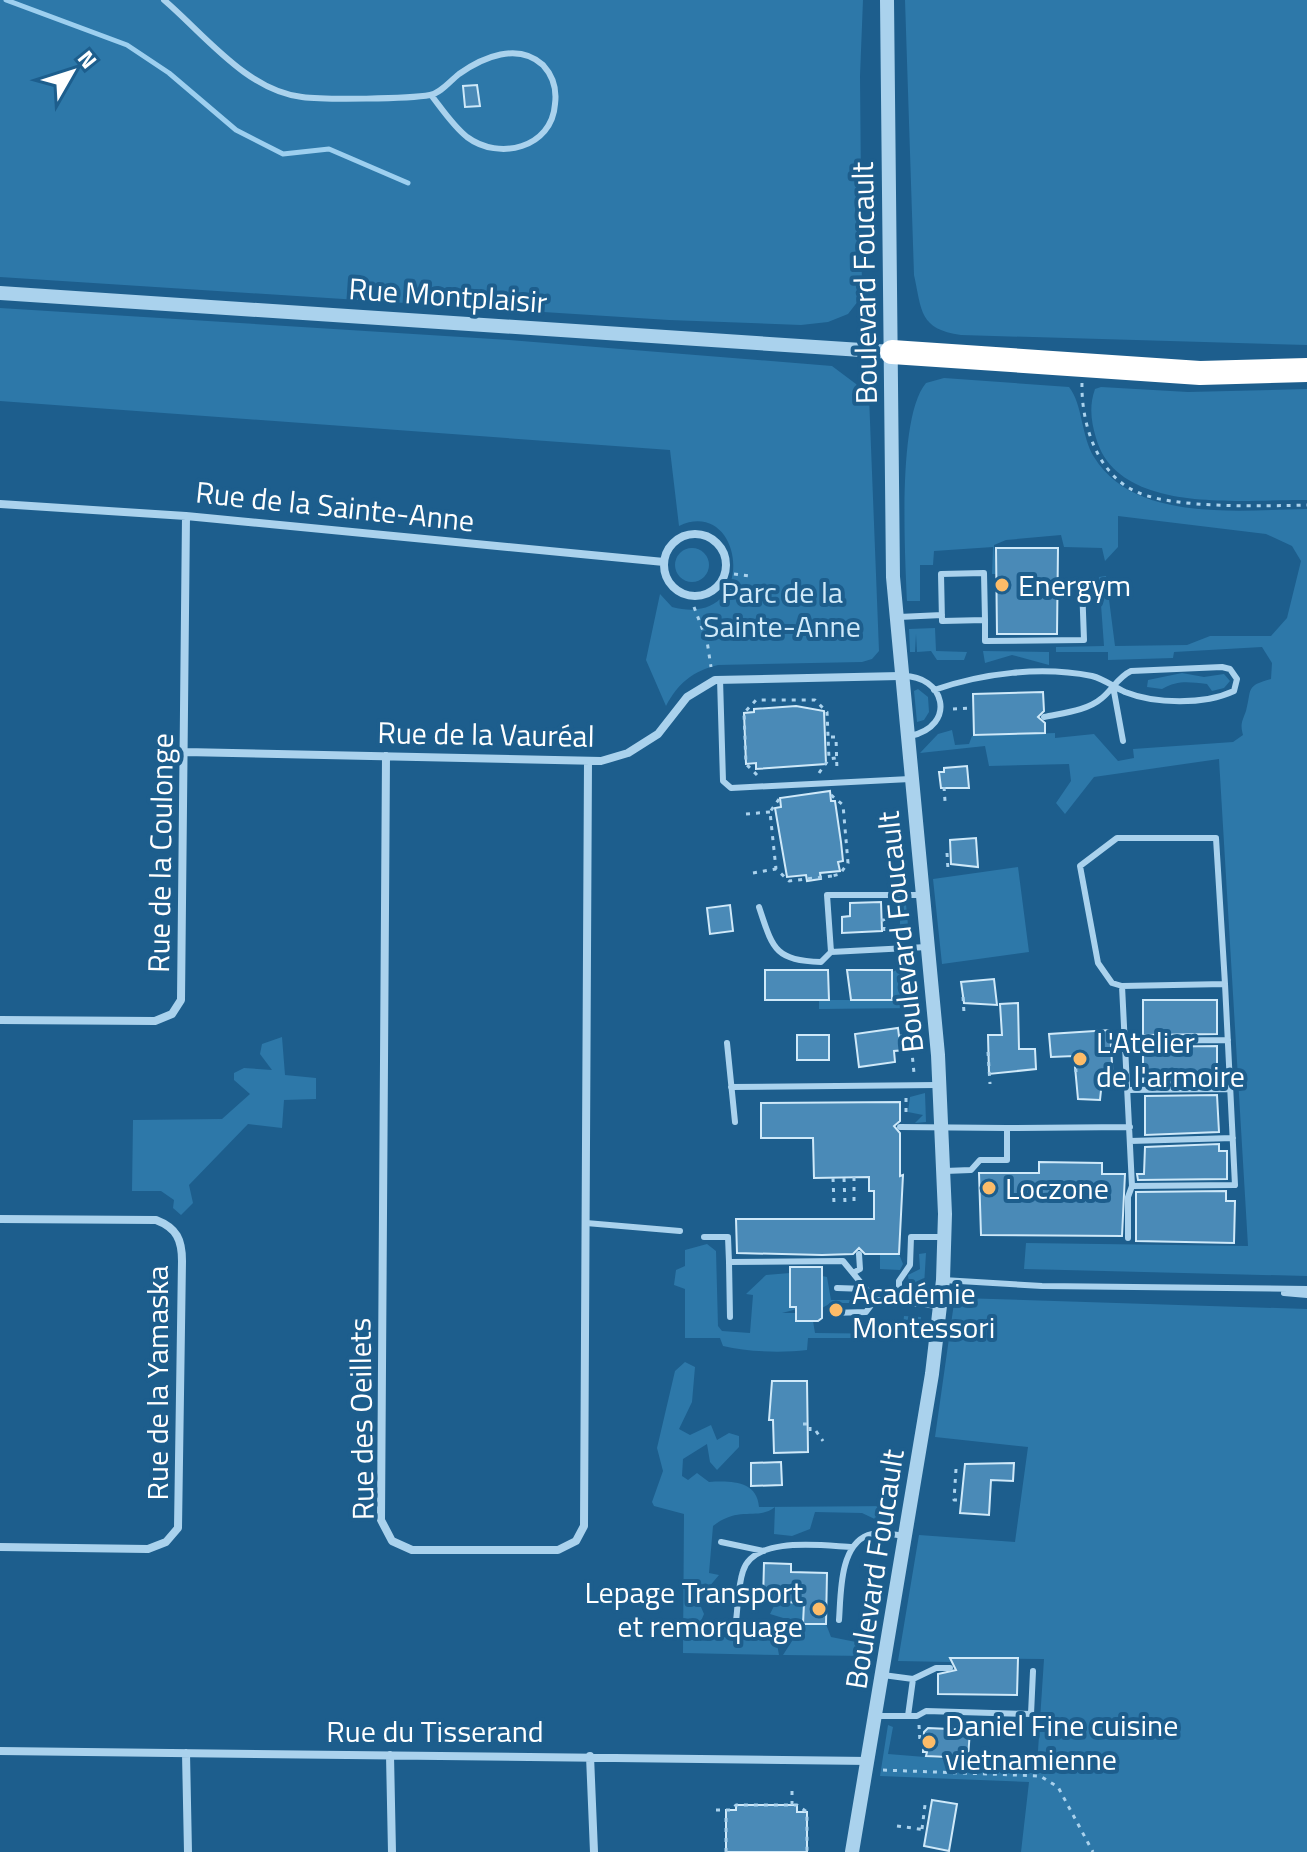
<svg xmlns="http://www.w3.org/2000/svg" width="1307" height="1852" font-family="'Titillium Web',sans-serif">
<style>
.green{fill:#2d78a9}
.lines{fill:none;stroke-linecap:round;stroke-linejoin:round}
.stream{stroke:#9dcfef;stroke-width:5}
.building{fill:#4a8ab7;stroke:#cfe9f9;stroke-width:2}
.path{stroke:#aad2ed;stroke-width:3;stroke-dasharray:4 6;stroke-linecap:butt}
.service{stroke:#aad2ed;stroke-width:6}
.minor{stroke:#aad2ed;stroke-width:8}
.tertiary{stroke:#aad2ed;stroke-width:14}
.motorway{stroke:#fff;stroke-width:24}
.poi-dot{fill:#fdbc68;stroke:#1d5e8d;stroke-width:3}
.labels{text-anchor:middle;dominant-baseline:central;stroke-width:8;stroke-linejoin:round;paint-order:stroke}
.street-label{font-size:30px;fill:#fff;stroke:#1d5e8d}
.poi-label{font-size:30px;fill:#fff;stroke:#1d5e8d;text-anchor:start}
.park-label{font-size:30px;fill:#cfe9f9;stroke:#1d5e8d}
</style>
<rect width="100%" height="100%" fill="#1d5e8d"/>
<path class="green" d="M0,0H863L860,76L862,296L848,314L828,322L801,325L669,320L0,277Z
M905,0H1307V345L961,335C919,329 922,311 914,275Z
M0,308L509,340L832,366L856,384L864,396H869L879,651L872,659L862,662L718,665C693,671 678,683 666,706L646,660L660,594L672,607C760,630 745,495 679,526L670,450L0,401Z
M944,378L1069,387C1083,405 1081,436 1094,457C1134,523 1240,510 1307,509V1276L1024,1269L1026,1243L1248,1246L1219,759L1094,777L1065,814L1056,803L1071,781L1069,764L989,766L985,746L920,753L938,734L952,730L955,745L969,744L972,736L1055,733V738L1094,734L1118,761L1134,758L1133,749L1233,742L1243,735C1240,724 1242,722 1246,711C1252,689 1245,686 1271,679L1272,663L1262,647L1174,652L1173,658L1108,660V652H1056V647L1104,646L1099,577L1106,576L1115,646L1187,645L1210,636H1271L1287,618L1301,561L1292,546L1266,534L1118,516V547L1105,561L1102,548L1064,547L1061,535L1006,540L994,545L996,574H992L993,547L934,551L933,565H920V601H907C905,554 897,417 926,383Z
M1101,387L1188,392L1307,389V500C1244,499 1118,516 1096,438C1091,421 1089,406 1095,389Z
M675 565a17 17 0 1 1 34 0a17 17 0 1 1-34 0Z
M935,628L936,651L967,652L964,660H937L931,651L917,652L916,634L915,652H910L909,629Z
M983,651L1049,652V665L1012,655L985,663Z
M1182,673L1204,677L1224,674L1230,681L1224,688L1212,691L1207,684C1188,682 1178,680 1162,689L1147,687L1148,680Z
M918,689L928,697L929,712L924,720L917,722L914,691Z
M1018,867L1029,952L942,964L933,879Z
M906,904L909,936L888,934L889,931L900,930V914L887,912L886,906L897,911Z
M912,964L916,1008L819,1009V1000H891L892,972Z
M282,1037L285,1075L316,1078V1099L284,1100L282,1128L248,1124L189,1185L193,1203L181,1215L173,1208L174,1200L161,1191H132L133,1120L222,1119L250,1094L234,1080V1073L244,1068L272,1070L260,1054L262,1044Z
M925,1093L926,1122L915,1123L923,1115L908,1112L910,1097Z
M707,1244L716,1251L718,1326L722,1331L750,1333L753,1295L746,1294L766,1275L790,1273V1306L797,1309L782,1313H796L797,1321H813L815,1333L902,1334L904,1316L921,1317L919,1338H808L807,1350C782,1353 748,1352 723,1346L720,1338H685V1289L674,1285L676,1270L685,1266V1250Z
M926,1253L924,1286L909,1285L908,1275L920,1269L919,1254Z
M880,1254H899L903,1264L900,1270L880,1269Z
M822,1276L827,1277L831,1300H856V1303H831L822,1308Z
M960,1298L1307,1309V1852H1021L1029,1782L880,1776L888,1725L893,1727L888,1754L1037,1766L1044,1659L951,1658L950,1662L898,1661L919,1535L1015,1542L1028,1447L935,1437L954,1303Z
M685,1362L695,1367L692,1402L679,1429L690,1435L711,1425L717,1440L729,1433L739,1436V1447L717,1470L710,1462L707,1444L683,1459L682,1476L688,1480L697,1473L709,1482C730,1481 757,1480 759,1507L893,1506L892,1515L881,1522L862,1513L815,1512L810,1529L792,1536L774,1534L775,1507C758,1521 739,1505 713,1526L709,1573L719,1575L698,1600L704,1614L695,1635L700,1641L750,1633L776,1639L779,1655L683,1653L684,1514L654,1506L652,1502L663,1471L657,1448L675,1371Z
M804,1599L803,1624H826L831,1637L861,1643L865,1625L874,1626L869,1656L783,1655L803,1624L770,1614L776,1602Z"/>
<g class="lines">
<path class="stream" d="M6,0L127,45L169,73L236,130L283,154L329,149L408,183"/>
</g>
<path class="building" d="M477,85L480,106L465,107L463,86Z
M996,548H1058L1057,634H997Z
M1043,692L1044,711L1038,717L1045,723V733L974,735L973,694Z
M796,706L824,711L826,764L756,769V763L746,764L744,713L754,712V709Z
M967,766L969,788H941L939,772H944V768Z
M830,791L831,801H835L841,842L843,861L838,862L840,871L820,873L821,879L807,881L806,875L787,877L775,808L781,807L780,798Z
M976,838L978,867L951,864L950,840Z
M881,902L882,931L842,933V917L850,916V903Z
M730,905L733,931L710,934L707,908Z
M765,970H828L829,1000H765Z
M847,970H892V1000H851Z
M994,979L997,1005L964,1003L961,982Z
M1143,1000H1217V1034L1143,1035Z
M1018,1003L1019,1049H1035L1036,1069L989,1074L988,1035H1002L1000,1004Z
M898,1028L899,1036L905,1035L907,1050L894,1051L895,1062L859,1067L855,1034Z
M1110,1030L1113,1080L1102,1081L1100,1100L1078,1099L1074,1056L1051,1057L1049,1034Z
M797,1035H829V1060H797Z
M1217,1046V1083L1143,1082V1047Z
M1217,1095L1219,1132L1145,1135V1096Z
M900,1102V1121L894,1126L900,1133V1176L903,1175L899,1254H865L859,1248L853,1254L822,1255L737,1253L736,1219H874V1191H869V1177L814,1178L813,1138H761V1103Z
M1219,1144V1151H1227V1179L1138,1180L1137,1174H1144L1145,1147Z
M1039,1162L1102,1163V1174H1125L1122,1236L981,1235L979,1173H1039Z
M1226,1191V1201H1235L1234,1243L1136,1241V1192Z
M790,1267H822V1318L818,1321H796V1307H790Z
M772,1381H807L808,1452L774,1453L773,1420H769Z
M781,1462L782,1485L751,1486V1463Z
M1014,1463L1013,1481L991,1480L989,1515L960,1513L965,1464Z
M764,1563L791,1564V1572L827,1573L826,1624H803L804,1603L763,1601Z
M950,1658H1018L1017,1695L938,1694V1674L956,1670Z
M928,1728L970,1730L968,1758L926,1756L927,1752H923L924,1732Z
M932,1800L957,1804L949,1851L924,1846Z
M736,1805H797V1812H807V1852H726V1810H736Z"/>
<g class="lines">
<path class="path" d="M1082,383C1081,423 1097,475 1137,492C1174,509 1265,506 1307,505
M734,574L749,576
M694,607L707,641L711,667
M953,709L973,708
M831,737H836L837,772
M819,773L829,759L836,758
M757,775L746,764L744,713L756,700H815L827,712L829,759
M944,787L945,801
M831,795L843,805L848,863L840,874L832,876V872
M779,799L770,812L776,869L789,881L832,876
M746,814L770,812
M947,853L948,870
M753,873L776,869
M881,920H884L885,937
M963,997L964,1013
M906,1043H911L914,1073
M988,1052L990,1084
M1075,1059L1076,1072
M906,1098V1114
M854,1177V1204
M833,1178L834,1204
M844,1178L845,1204
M803,1424H810V1431H816L823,1441
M956,1469L954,1500H960
M919,1725L920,1742H923
M883,1770L1040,1776L1058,1787L1093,1852
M792,1805V1785
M716,1810H731L736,1805H797L807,1812V1852
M897,1826L927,1830
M922,1829L925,1805
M726,1852V1812"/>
<path class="service" d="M164,0C203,33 247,91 302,97C324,100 409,99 430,95C441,93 450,81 459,74C483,57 518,42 543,65C553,76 557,89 555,104C552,148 499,161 467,137C453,126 442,109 431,95
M984,573L985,620L942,621L941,574Z
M899,617L942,615
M985,620V641L1084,640L1082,585
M901,676C945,674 958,726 910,736
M720,679L723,781L731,788L910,779
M1113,686L1123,741
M934,690C983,673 1041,666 1092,676C1104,679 1114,687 1125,692C1155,704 1204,705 1234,691L1237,679L1230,669L1222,667L1131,671C1118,677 1112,690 1102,698C1087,711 1062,713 1044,717
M921,895H827L831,952L927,947
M759,907C773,949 774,960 821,962L831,952
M1225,984L1235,1185L1132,1186L1122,986Z
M1122,986L1112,983L1098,963L1080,866L1117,838H1216L1225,984
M1125,1041L1228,1040
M727,1043L735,1122
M731,1087L937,1085
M1128,1090L1230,1089
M900,1127L1007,1128V1160H980L971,1170L945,1171
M1007,1128L1130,1127
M1130,1141L1233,1138
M586,1223L680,1231
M704,1237H728L729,1262
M1128,1238V1197L1132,1186
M853,1273L860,1269L859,1254
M943,1280L1042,1286L1307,1289
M837,1288L866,1289L875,1300L940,1306
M1284,1293L1307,1295
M899,1301V1281L910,1265L911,1237H944
M831,1313L866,1312L875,1300
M730,1317L729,1262L843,1261L866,1289
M721,1542L764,1551
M839,1620C841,1595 839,1546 868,1535C879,1531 894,1535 906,1536
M736,1621C738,1605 738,1586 743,1571C754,1535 825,1546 853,1547
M883,1675L913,1679L908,1716
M913,1679L936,1668H950
M876,1716H917L926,1711L1031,1714L1033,1671"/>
<path class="minor" d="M0,504L186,516L664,562
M664 565a31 31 0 1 1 62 0a31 31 0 1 1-62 0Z
M185,752L601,761L628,753L658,734L687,697L715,680L900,676
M386,756L381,1520L392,1541L412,1550H558L576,1541L584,1526L588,762
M0,1020L155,1021L172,1014L181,1000L186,516
M0,1219L156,1220C177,1228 182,1240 182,1261L178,1528L166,1542L148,1549L0,1547
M0,1751L869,1761
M186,1753L188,1852
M390,1755L392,1852
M590,1756L594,1852"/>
<path class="tertiary" d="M0,293L892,352
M852,1852L932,1374L943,1280L945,1214L938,1055L893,577L887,0"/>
<path class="motorway" d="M892,352L1200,373L1307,370"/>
</g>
<g class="poi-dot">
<circle cx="1002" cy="585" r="8"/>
<circle cx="1080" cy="1059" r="8"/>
<circle cx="989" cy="1188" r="8"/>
<circle cx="836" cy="1310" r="8"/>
<circle cx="819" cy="1609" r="8"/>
<circle cx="929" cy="1742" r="8"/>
</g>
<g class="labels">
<g class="street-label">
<text transform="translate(864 283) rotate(-91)">Boulevard Foucault</text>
<text transform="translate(448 295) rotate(4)">Rue Montplaisir</text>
<text transform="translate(335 506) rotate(6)">Rue de la Sainte-Anne</text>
<text transform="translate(486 734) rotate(1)">Rue de la Vauréal</text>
<text transform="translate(160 853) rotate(-89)">Rue de la Coulonge</text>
<text transform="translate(900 932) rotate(-96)">Boulevard Foucault</text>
<text transform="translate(157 1383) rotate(-90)">Rue de la Yamaska</text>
<text transform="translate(361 1419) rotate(-91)">Rue des Oeillets</text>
<text transform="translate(874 1569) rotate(-81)">Boulevard Foucault</text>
<text x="435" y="1731">Rue du Tisserand</text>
</g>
<g class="poi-label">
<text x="1018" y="585">Energym</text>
<text x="1096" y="1042">L'Atelier<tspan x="1096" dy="34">de l'armoire</tspan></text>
<text x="1005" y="1188">Loczone</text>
<text x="852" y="1293">Académie<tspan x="852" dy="34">Montessori</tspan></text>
<text x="803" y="1592" text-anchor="end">Lepage Transport<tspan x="803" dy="34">et remorquage</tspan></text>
<text x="945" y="1725">Daniel Fine cuisine<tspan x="945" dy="34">vietnamienne</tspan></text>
</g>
<g class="park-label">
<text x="782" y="592">Parc de la<tspan x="782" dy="34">Sainte-Anne</tspan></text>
</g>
</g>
<g transform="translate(72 72) rotate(51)" stroke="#1d5e8d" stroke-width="6" paint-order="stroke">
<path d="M0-6L14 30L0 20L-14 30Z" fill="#ffffff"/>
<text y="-12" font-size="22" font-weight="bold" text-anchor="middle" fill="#ffffff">N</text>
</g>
</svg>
